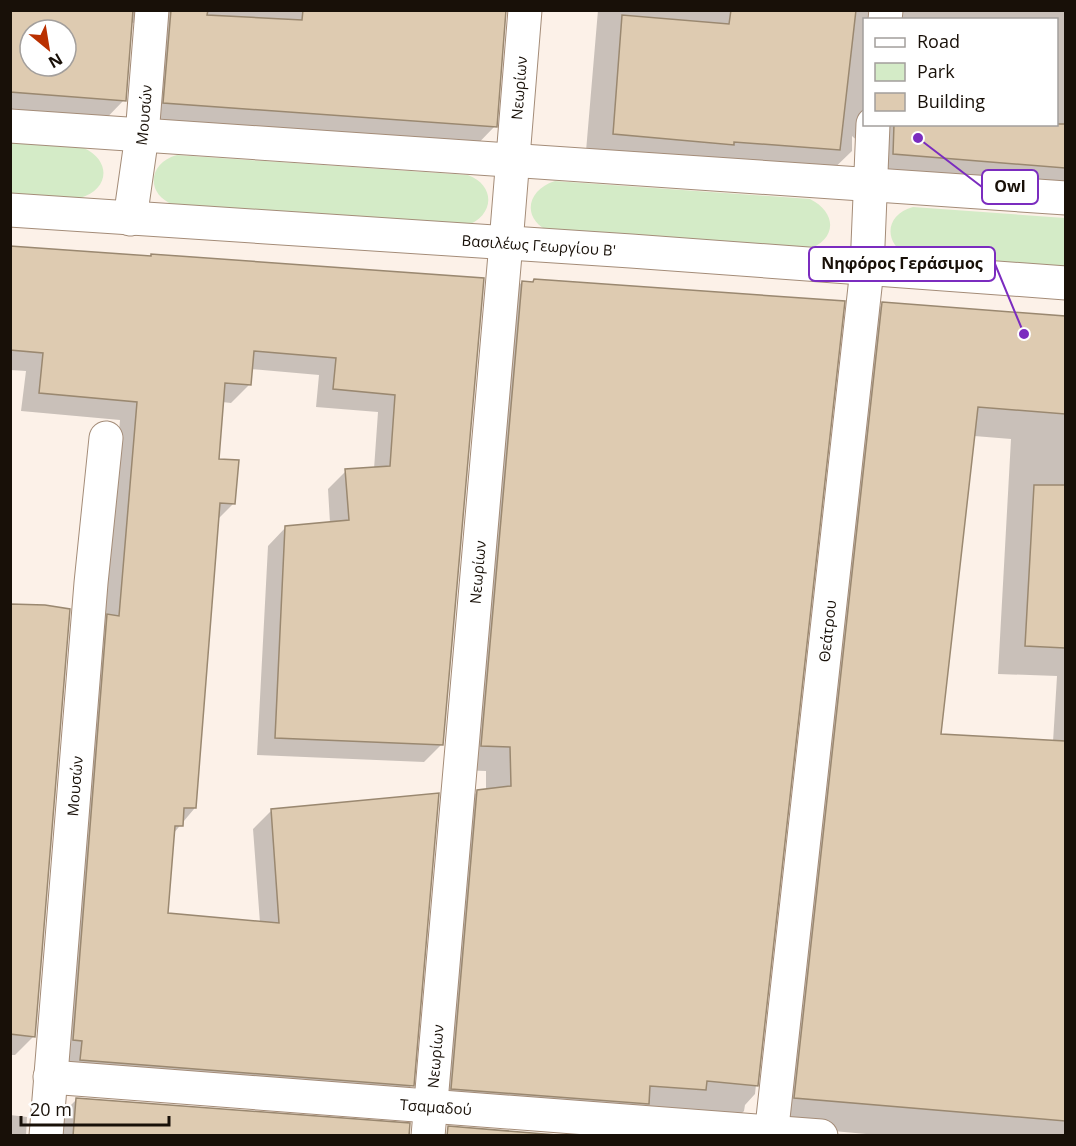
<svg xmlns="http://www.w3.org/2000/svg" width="1076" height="1146" font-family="'Open Sans',sans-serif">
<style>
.green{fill:#d4ebc7}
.shadow{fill:#0003;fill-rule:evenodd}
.building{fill:#decbb1;stroke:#9a8870;stroke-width:1.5;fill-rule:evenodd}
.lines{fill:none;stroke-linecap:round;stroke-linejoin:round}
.street-casing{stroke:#a48c78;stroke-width:35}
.secondary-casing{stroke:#a48c78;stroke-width:35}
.street{stroke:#fff;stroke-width:33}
.secondary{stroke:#fff;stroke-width:33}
.labels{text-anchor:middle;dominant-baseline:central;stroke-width:6;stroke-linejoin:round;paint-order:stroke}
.street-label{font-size:15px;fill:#181008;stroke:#fff}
.leader{fill:none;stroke:#7b2cbf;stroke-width:2}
.callout-dot{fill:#7b2cbf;stroke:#fff;stroke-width:2}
.callout{fill:#fff;stroke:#7b2cbf;stroke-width:2}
.callout-label{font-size:16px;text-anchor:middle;font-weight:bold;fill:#181008}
</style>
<rect width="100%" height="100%" fill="#fcf1e8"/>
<path class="green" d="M10,143L84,148C112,161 109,190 80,198L11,194Z
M177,155L468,175C497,186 494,217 465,226L174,205C145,194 148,163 177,155Z
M555,181L810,199C838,213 837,241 806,250L551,232C521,220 526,190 555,181Z
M913,207L1065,218V268L910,257C883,244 884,215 913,207Z"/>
<path class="shadow" d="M10,10H505L495,126L467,155L135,131L134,23L131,22L124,100L96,129L10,123ZM30,30H66V66H30Z
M598,10H1066V198L863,182L862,145L852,136V151L823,179L585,163ZM864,20H1056V124H864Z
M10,248L482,280L442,744L424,762L257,755L268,546L286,527L330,523L328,489L346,471L374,469L378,412L316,407L319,375L251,369L249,385L231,403L222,402L217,460L234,503L217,520L194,809L173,834L167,915L260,923L253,829L271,811L412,1085L394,1103L62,1078L120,420L21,411L26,371L10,370Z
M534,281L843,303L755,1094L745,1105L744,1111L719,1136L427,1113L453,816L478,791L486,790V771L457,770L497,307L522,282L532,283Z
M883,304L1066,318V1136H865L866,1134L767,1125L855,331ZM974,436L1011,439L998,674L1057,676L1053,742L940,736Z
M10,595L34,1036L15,1055H10Z
M77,1099L408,1136H49V1127Z
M10,1115L27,1117L26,1136H10Z"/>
<path class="building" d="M10,10H133L126,101L10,92ZM30,30H66V66H30Z
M171,10H208L207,15L302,20L303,10H506L497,127L163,103Z
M731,10H856L840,150L734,142V145L613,134L622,15L729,24Z
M894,124H1065V168L893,154Z
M10,246L151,256V254L484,278L443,745L275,738L285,526L349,520L345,469L390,466L395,395L333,389L336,358L254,351L251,385L225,383L219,459L239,460L235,504L220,503L196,808H184L183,826H175L168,913L279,923L271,809L439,793L414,1086L80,1060L82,1041L73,1040L107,614L119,616L137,402L39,393L43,353L10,350Z
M534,279L845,301L758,1086L707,1081L706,1090L650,1086L649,1104L451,1089L477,790L511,786L510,747L481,746L522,281L533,282Z
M882,302L1065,316V414L978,407L941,734L1065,741V1121L794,1098Z
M1034,485H1065V648L1025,646Z
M10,604L45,605L70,609L35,1037L10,1034Z
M76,1098L410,1123L409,1136H73Z
M448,1126L569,1136H447Z"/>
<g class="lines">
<defs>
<g id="street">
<path d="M885,20L886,10"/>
<path id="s1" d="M130,219L142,135L152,10"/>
<path id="s2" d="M50,1077L821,1136"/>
<path id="s3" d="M46,1136L91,583L106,438"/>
<path id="s4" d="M428,1136L506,243L525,10"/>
<path id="s5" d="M771,1136L867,269L873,124"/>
</g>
<g id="secondary">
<path d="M10,126L1066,198"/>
<path id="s6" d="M10,210L631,251L1066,283"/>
</g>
</defs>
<use href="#street" class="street-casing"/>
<use href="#secondary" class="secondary-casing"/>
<use href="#street" class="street"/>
<use href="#secondary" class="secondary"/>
</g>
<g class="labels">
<g class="street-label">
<text stroke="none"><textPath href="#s4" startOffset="1052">Νεωρίων</textPath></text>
<text stroke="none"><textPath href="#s1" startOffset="105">Μουσών</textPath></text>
<text stroke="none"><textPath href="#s6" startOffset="530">Βασιλέως Γεωργίου Β'</textPath></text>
<text stroke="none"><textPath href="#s4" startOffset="566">Νεωρίων</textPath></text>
<text stroke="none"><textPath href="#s5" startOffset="508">Θεάτρου</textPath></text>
<text stroke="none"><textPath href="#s3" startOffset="351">Μουσών</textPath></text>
<text stroke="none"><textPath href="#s4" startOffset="80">Νεωρίων</textPath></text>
<text stroke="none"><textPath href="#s2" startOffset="387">Τσαμαδού</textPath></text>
</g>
</g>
<path class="leader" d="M918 138L982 187M1024 334L995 264"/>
<g class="callout-dot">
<circle cx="918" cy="138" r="6"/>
<circle cx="1024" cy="334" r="6"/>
</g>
<g class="callout">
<rect x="982" y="170" width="56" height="34" rx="6"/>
<rect x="809" y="247" width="186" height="34" rx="6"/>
</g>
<g class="callout-label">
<text x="1010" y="192">Owl</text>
<text x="902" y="269">Νηφόρος Γεράσιμος</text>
</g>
<rect width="1076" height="1146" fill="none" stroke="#181008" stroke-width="24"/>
<rect x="863" y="18" width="195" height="108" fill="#ffffff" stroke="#a39f9c" stroke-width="1.5"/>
<rect x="875" y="38" width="30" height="9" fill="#ffffff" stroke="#a39f9c" stroke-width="1.5"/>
<text x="917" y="48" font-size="18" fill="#181008">Road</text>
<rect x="875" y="63" width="30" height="18" fill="#d4ebc7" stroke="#a39f9c" stroke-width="1.5"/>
<text x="917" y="78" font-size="18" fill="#181008">Park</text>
<rect x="875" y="93" width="30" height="18" fill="#decbb1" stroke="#a39f9c" stroke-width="1.5"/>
<text x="917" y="108" font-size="18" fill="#181008">Building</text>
<g transform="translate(48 48) rotate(150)"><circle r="28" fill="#ffffff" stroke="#a39f9c" stroke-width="1.5"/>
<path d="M0-4.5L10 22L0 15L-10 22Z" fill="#ba3000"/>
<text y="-9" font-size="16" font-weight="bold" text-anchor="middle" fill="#181008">N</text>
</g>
<path d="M21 1116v9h148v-9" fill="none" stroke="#181008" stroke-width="3"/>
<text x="30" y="1116" font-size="18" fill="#181008" stroke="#ffffff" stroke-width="4.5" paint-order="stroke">20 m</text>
</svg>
